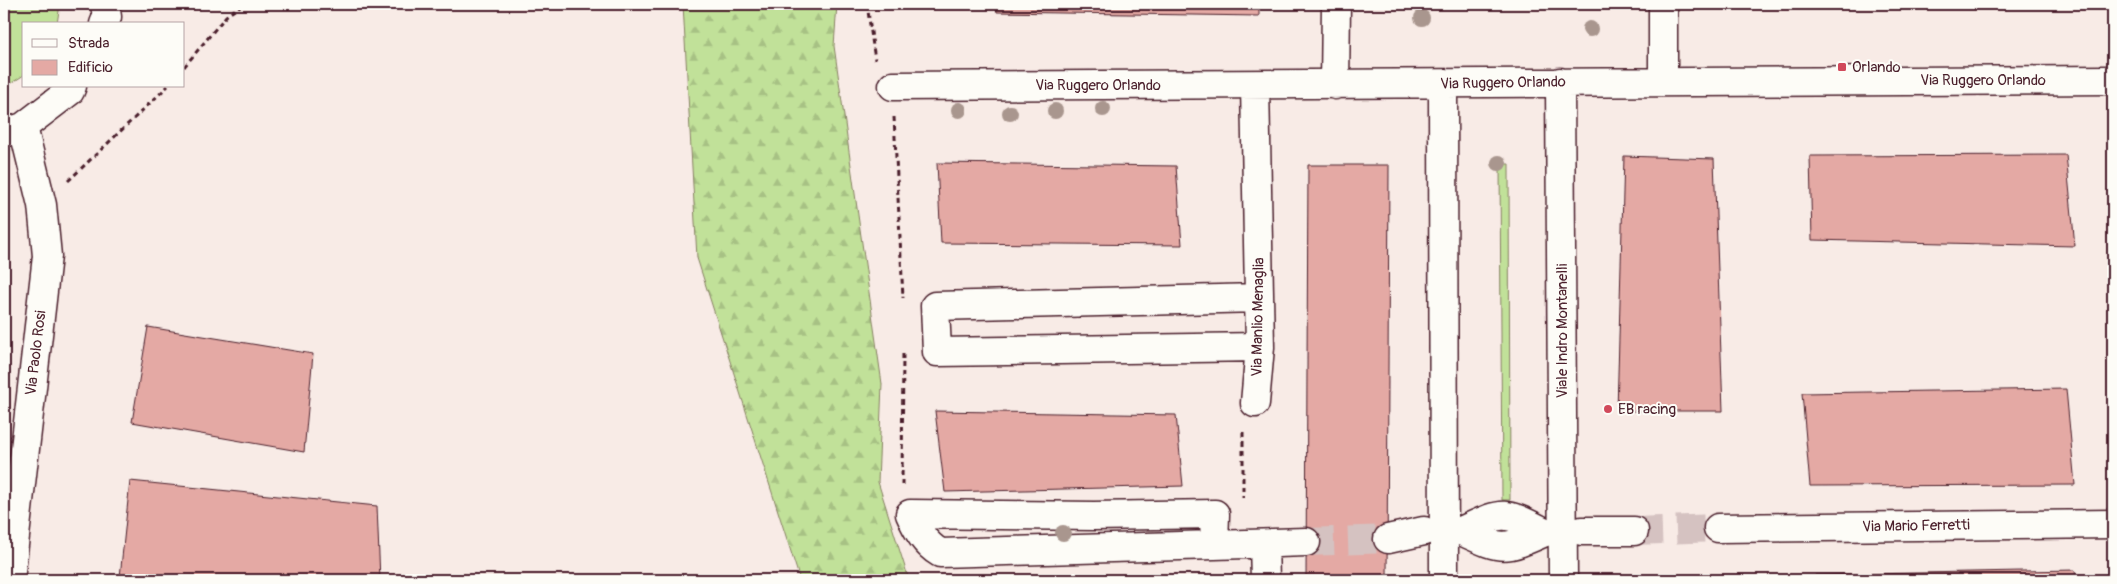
<svg xmlns="http://www.w3.org/2000/svg" width="2117" height="584" font-family="Pangolin,sans-serif">
<style>
.grass{fill:#c1e199;stroke:#868062}
.forest{fill:url(#forest-firs);stroke:#868062}
.building{fill:#e4a9a4;stroke:#4a1f2b}
.lines{fill:none;stroke-linecap:round;stroke-linejoin:round}
.street-tunnel{stroke:#d5c2c1;stroke-width:28;stroke-dasharray:28 14;stroke-linecap:butt}
.street-casing{stroke:#4a1f2b;stroke-width:31}
.path{stroke:#4a1f2b;stroke-width:3;stroke-dasharray:5 4;stroke-linecap:butt}
.street{stroke:#fdfcf7;stroke-width:28}
.tree{fill:#a9968e}
.poi-dot{fill:#d1495b;stroke:#fdfcf7;stroke-width:2}
.labels{text-anchor:middle;dominant-baseline:central;stroke-width:4;stroke-linejoin:round;paint-order:stroke}
.poi-label{font-size:15px;fill:#4a1f2b;stroke:#fdfcf7;text-anchor:start}
.street-label{font-size:15px;fill:#4a1f2b;stroke:#fdfcf7}
</style>
<defs>
<pattern id="forest-firs" width="22" height="20" patternUnits="userSpaceOnUse" patternTransform="scale(1.25)"><rect width="22" height="20" fill="#c1e199"/><path d="M5 1l3.5 6h-7zM16 11l3.5 6h-7z" fill="#a7c184"/></pattern>
</defs>
<rect width="100%" height="100%" fill="#f8ebe6"/>
<filter id="ink" filterUnits="userSpaceOnUse"><feTurbulence type="fractalNoise" baseFrequency=".02" numOctaves="2"/><feDisplacementMap in="SourceGraphic" scale="10" xChannelSelector="R" yChannelSelector="G"/><feConvolveMatrix kernelMatrix="1 2 1 2 8 2 1 2 1" color-interpolation-filters="sRGB"/></filter>
<g filter="url(#ink)">
<path class="grass" d="M4,4H60L57,24H24V75L4,88Z
M1500,164H1509L1510,500H1502Z"/>
<path class="forest" d="M683,4H837L834,46L882,384L878,482L909,580H800L697,258Z"/>
<path class="building" d="M996,4H1259V16L997,12Z
M2066,155L2075,246L1812,240L1810,156Z
M1624,156L1714,159L1723,411H1617Z
M937,163L1176,166L1182,245L941,243Z
M1308,165H1389L1387,580H1306Z
M148,327L313,354L304,452L132,422Z
M2066,389L2075,485L1810,486L1802,393Z
M935,411L1176,415L1183,486L945,492Z
M130,481L377,506L380,580H146L120,577Z
M2075,570L2076,580H1814L1815,575Z
M1177,578V580H1047Z"/>
<g class="lines">
<path class="street-tunnel" d="M1634,531L1718,528
M1306,542L1388,539"/>
<defs>
<path id="street" d="M104,24L107,17L105,4
M1663,81V4
M1560,82L1563,580
M1443,84L1444,580
M1255,85L1260,347L1255,403
M1335,85L1336,4
M893,86L2113,80
M4,133L23,127L70,91L72,86
M1259,298L935,306L937,352L1260,347
M910,514L1094,516L1215,514L1214,545L940,553C925,544 917,530 910,514Z
M1718,528L2113,524
M1461,531C1505,511 1501,510 1545,532
M1461,531C1503,550 1502,551 1545,532
M1582,531H1634
M1388,539L1424,531
M1264,544L1265,580
M1214,545L1306,542
M10,580L47,256L42,205L23,127"/>
</defs>
<use href="#street" class="street-casing"/>
<path class="path" d="M867,4L875,60
M184,67L226,16L243,4
M894,117L903,298
M68,181L168,86
M1243,432V498
M902,485L903,351"/>
<use href="#street" class="street"/>
</g>
<g class="tree">
<circle cx="1422" cy="18" r="8"/>
<circle cx="1590" cy="29" r="8"/>
<circle cx="1103" cy="109" r="8"/>
<circle cx="959" cy="110" r="8"/>
<circle cx="1055" cy="111" r="8"/>
<circle cx="1010" cy="113" r="8"/>
<circle cx="1499" cy="163" r="8"/>
<circle cx="1063" cy="533" r="8"/>
</g>
</g>
<g class="poi-dot">
<rect x="1837" y="62" width="10" height="10" rx="2.5"/>
<circle cx="1608" cy="409" r="5"/>
</g>
<g class="labels">
<g class="poi-label">
<text x="1852" y="67">Orlando</text>
<text x="1618" y="409">EB racing</text>
</g>
<g class="street-label">
<text x="1983" y="80">Via Ruggero Orlando</text>
<text transform="translate(1503 83) rotate(-1)">Via Ruggero Orlando</text>
<text x="1098" y="85">Via Ruggero Orlando</text>
<text transform="translate(1258 317) rotate(-89)">Via Manlio Menaglia</text>
<text transform="translate(1562 331) rotate(-90)">Viale Indro Montanelli</text>
<text transform="translate(36 353) rotate(-83)">Via Paolo Rosi</text>
<text transform="translate(1916 526) rotate(-1)">Via Mario Ferretti</text>
</g>
</g>
<rect width="2117" height="584" fill="none" stroke="#fdfcf7" stroke-width="20"/>
<rect x="10" y="10" width="2097" height="564" fill="none" stroke="#4a1f2b" stroke-width="2" filter="url(#ink)"/>
<rect x="22" y="22" width="162" height="65" fill="#fdfcf7" stroke="#b5a4a5"/>
<rect x="32" y="39" width="25" height="8" fill="#fdfcf7" stroke="#b5a4a5"/>
<text x="68" y="48" font-size="15" fill="#4a1f2b">Strada</text>
<rect x="32" y="60" width="25" height="15" fill="#e4a9a4" stroke="#b5a4a5"/>
<text x="68" y="72" font-size="15" fill="#4a1f2b">Edificio</text>
</svg>
